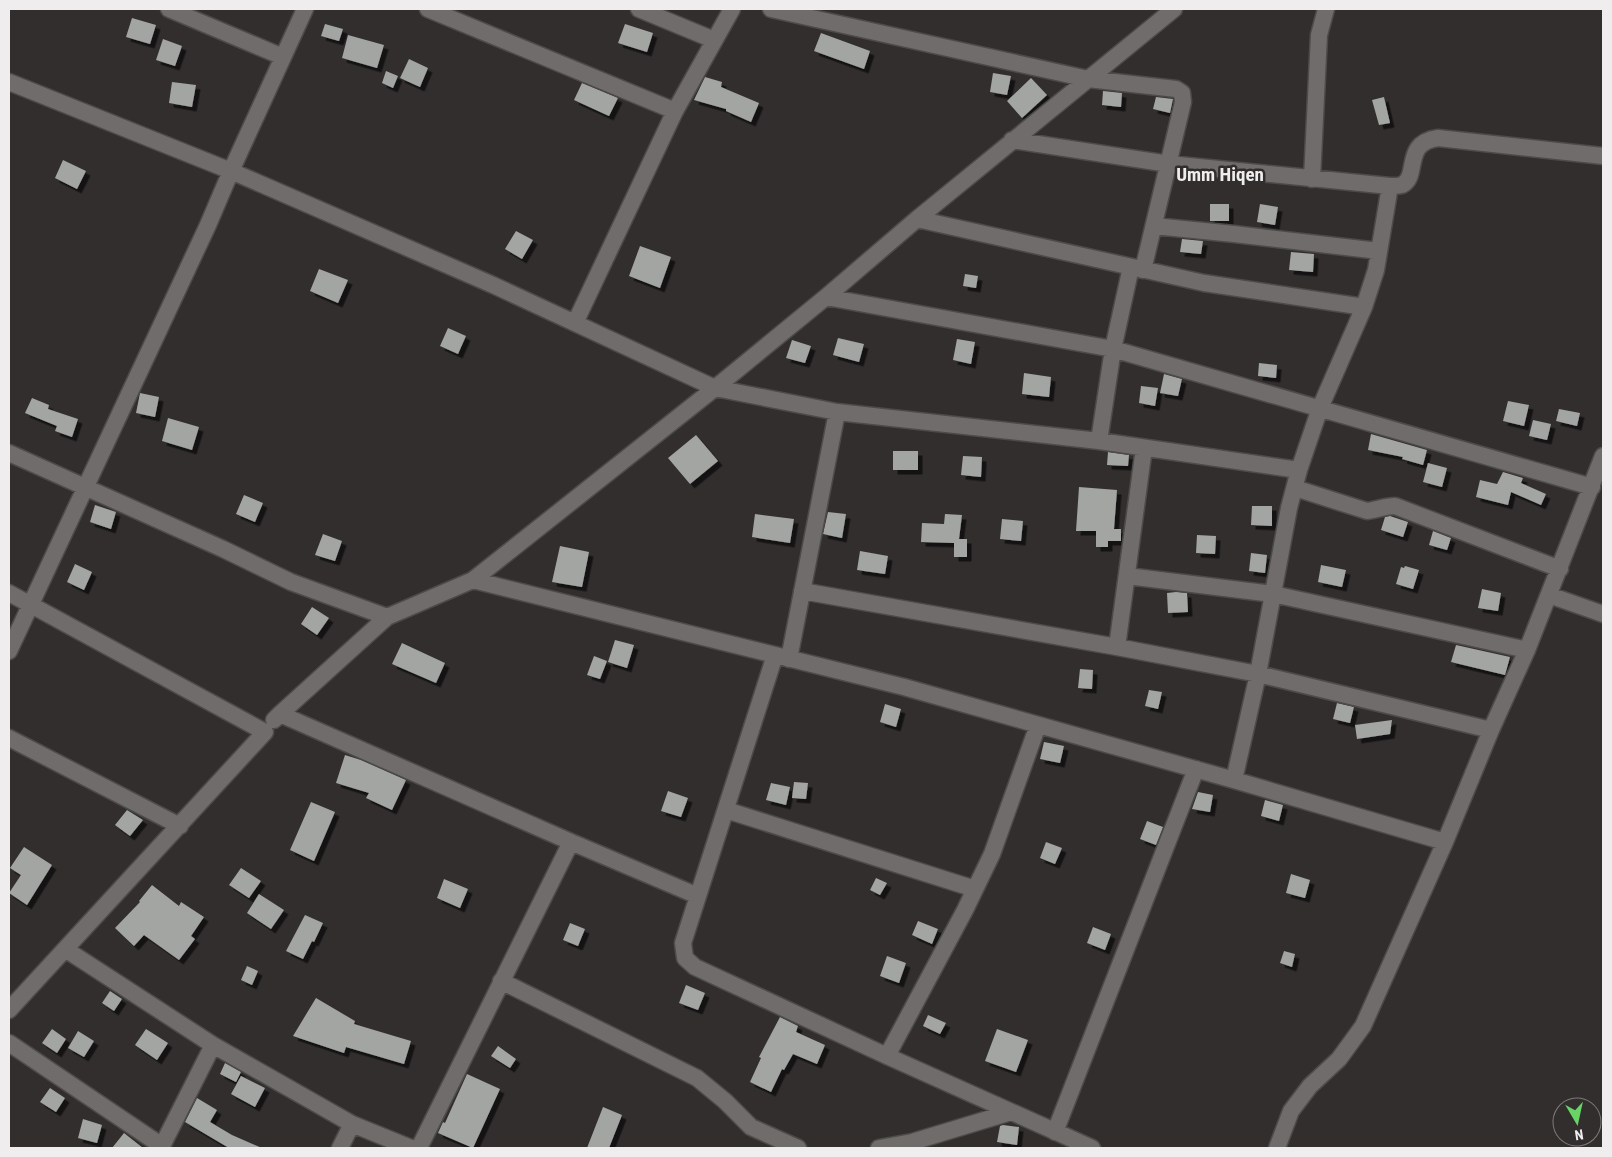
<svg xmlns="http://www.w3.org/2000/svg" width="1612" height="1157" font-family="'Roboto Condensed',sans-serif">
<style>
.building{fill:#a2a5a2;filter:url(#shadow)}
.lines{fill:none;stroke-linecap:round;stroke-linejoin:round}
.minor-casing{stroke:#4d4a4a;stroke-width:19}
.minor{stroke:#706c6c;stroke-width:16}
.labels{text-anchor:middle;dominant-baseline:central;stroke-width:5;stroke-linejoin:round;paint-order:stroke}
.quarter-label{font-size:19px;font-weight:bold;fill:#efeded;stroke:#322e2e}
</style>
<defs>
<filter id="shadow"><feDropShadow dx="4.5" dy="4.5" stdDeviation="0" flood-color="#0009"/></filter>
</defs>
<rect width="100%" height="100%" fill="#322e2e"/>
<path class="building" d="M132,18L156,25L150,44L126,37Z
M325,24L343,29L339,41L321,36Z
M625,24L653,33L647,52L618,43Z
M821,33L870,51L864,69L814,51Z
M348,35L384,45L377,68L342,58Z
M163,39L182,46L175,66L156,60Z
M409,59L428,68L420,87L400,78Z
M386,71L398,76L393,88L382,83Z
M993,73L1011,76L1007,95L990,92Z
M705,77L722,82L721,87L759,103L751,122L726,111V109L694,100Z
M1031,78L1047,95L1022,118L1007,101Z
M172,82L196,85L192,107L169,103Z
M582,83L618,98L609,116L574,100Z
M1103,91L1122,93L1121,107L1102,105Z
M1156,97L1173,99L1170,113L1153,109Z
M1384,97L1390,123L1379,125L1372,100Z
M63,160L86,171L77,189L55,178Z
M1210,204H1229V221H1210Z
M1260,204L1278,207L1275,225L1257,222Z
M516,231L533,240L522,259L505,249Z
M1182,239L1203,241L1201,254L1180,252Z
M640,246L671,257L660,288L629,276Z
M1291,252L1314,254L1313,272L1289,270Z
M319,269L348,280L338,303L310,291Z
M965,274L978,276L976,288L963,286Z
M448,328L466,336L458,354L440,346Z
M838,338L864,344L859,362L833,355Z
M957,339L975,342L971,364L953,360Z
M792,340L811,346L805,363L786,358Z
M1259,363L1277,365L1276,378L1258,376Z
M1024,373L1051,377L1049,397L1022,394Z
M1164,374L1182,379L1178,396L1160,393Z
M1141,386L1158,388L1155,406L1139,403Z
M140,393L159,397L155,417L136,413Z
M32,398L49,405L48,409L78,419L72,437L55,431L57,426L25,413Z
M1508,401L1529,405L1524,426L1503,421Z
M1559,409L1580,413L1577,426L1556,421Z
M168,418L199,427L192,450L162,441Z
M1533,420L1551,424L1547,440L1529,436Z
M1371,434L1427,450L1423,465L1402,459L1403,457L1368,450Z
M696,435L718,461L690,484L668,458Z
M893,451H918V470H893Z
M1108,452L1129,455L1128,466L1107,465Z
M963,456L982,457L981,477L961,475Z
M1428,463L1447,468L1442,487L1423,482Z
M1503,472L1523,478L1521,483L1546,494L1541,505L1511,492L1508,505L1476,497L1480,480L1497,484Z
M1079,487L1117,490L1114,529H1121V541H1108V547H1096V531H1076Z
M244,495L263,503L255,522L236,514Z
M95,505L116,512L111,529L90,522Z
M1252,506H1272V526L1251,525Z
M828,512L846,514L842,538L823,534Z
M755,514L794,519L790,543L752,537Z
M945,514L962,515L959,539H967V557H954V543L921,542L922,523L944,524Z
M1390,516L1408,522L1403,537L1381,530L1385,517Z
M1002,519L1023,521L1021,541L1000,539Z
M1433,531L1451,538L1447,550L1429,545Z
M323,534L342,541L335,561L315,555Z
M1197,535L1216,536L1215,554L1196,553Z
M560,546L589,552L582,587L552,582Z
M860,551L888,556L885,574L857,570Z
M1251,553L1267,555L1265,573L1249,571Z
M75,564L92,572L84,590L67,582Z
M1321,565L1346,570L1342,587L1318,582Z
M1405,566L1419,570L1413,589L1396,584L1401,567L1404,568Z
M1482,589L1501,593L1498,611L1478,608Z
M1176,592L1187,593L1188,612L1168,613L1167,593Z
M312,607L329,618L317,635L301,624Z
M615,640L634,645L627,668L608,662Z
M402,643L445,663L436,683L392,664Z
M1456,645L1510,657L1505,675L1451,662Z
M594,656L607,661L600,679L587,675Z
M1080,669L1093,670L1092,689L1078,688Z
M1149,690L1162,692L1158,709L1145,706Z
M1337,703L1354,707L1350,723L1333,719Z
M885,704L901,709L896,727L880,722Z
M1392,720L1390,734L1357,739L1355,725Z
M1044,742L1064,746L1060,763L1040,759Z
M345,755L361,760L406,780L392,810L366,798L369,793L336,783Z
M794,782L808,783L806,799L792,798Z
M771,783L790,787L786,805L766,800Z
M668,791L688,798L681,817L661,811Z
M1198,792L1213,795L1210,812L1192,809Z
M1265,800L1283,805L1279,821L1261,816Z
M311,802L335,812L314,861L290,850Z
M127,810L143,820L130,836L115,825Z
M1147,821L1163,827L1156,845L1140,839Z
M1046,842L1062,848L1055,864L1040,858Z
M24,847L52,865L27,905L9,893L21,875L10,868Z
M241,868L261,881L249,898L229,885Z
M1291,874L1310,880L1305,898L1286,893Z
M876,878L887,883L880,895L870,890Z
M444,879L468,889L460,908L437,898Z
M152,885L179,906L181,902L204,917L191,936L195,939L179,960L144,935L134,946L115,928L140,902L139,901Z
M259,894L284,910L271,929L247,913Z
M305,915L323,923L314,942L312,941L303,959L286,951Z
M918,921L938,929L932,944L912,935Z
M570,923L585,929L578,946L563,940Z
M1093,927L1111,934L1105,950L1087,943Z
M1284,951L1295,954L1292,967L1280,963Z
M887,956L906,963L899,983L880,976Z
M247,966L258,971L252,985L241,980Z
M686,985L705,993L698,1010L679,1003Z
M110,991L122,999L114,1011L102,1003Z
M316,998L355,1021L354,1024L411,1041L404,1064L346,1047L344,1053L293,1036Z
M928,1015L946,1023L940,1034L923,1026Z
M780,1017L798,1026L796,1032L825,1045L817,1064L793,1054L784,1070L782,1069L771,1092L750,1082L761,1058L759,1057Z
M52,1029L66,1039L57,1053L42,1043Z
M146,1029L168,1043L157,1060L135,1045Z
M997,1029L1028,1040L1016,1072L985,1061Z
M78,1031L94,1041L84,1057L68,1048Z
M498,1046L516,1059L510,1068L491,1056Z
M225,1063L241,1072L236,1082L220,1074Z
M467,1074L500,1089L473,1148L438,1133L443,1122L445,1123Z
M241,1076L265,1088L255,1107L231,1094Z
M50,1088L65,1098L56,1112L40,1102Z
M197,1098L217,1110L210,1122L232,1135L262,1148H229L185,1122Z
M603,1107L622,1115L609,1148H587Z
M83,1119L102,1125L97,1143L78,1138Z
M1003,1125L1019,1127L1017,1145L997,1142L1000,1126Z
M124,1133L143,1148H112Z"/>
<g class="lines">
<defs>
<path id="minor" d="M169,9L283,57
M428,9L675,111
M639,9L714,40
M771,9L1088,79L1176,89L1182,93L1183,102L1143,270
M9,82L231,171L493,285L715,388L837,412L1099,441L1299,470
M1012,140L1169,164L1390,186C1393,186 1399,186 1402,185C1420,176 1402,143 1438,138L1603,156
M1312,179L1319,35L1326,9
M917,219L1204,283L1364,307
M1154,226L1234,234L1379,251
M826,297L1113,349L1592,487
M575,323L675,111L732,9
M1099,441L1113,349L1131,267
M9,453L223,549L291,582L387,617L473,580L904,687L1234,780L1445,842
M1295,488L1367,511C1377,510 1385,506 1395,506L1560,569
M1127,576L1273,594L1527,650
M473,580L715,388L826,297L917,219L1174,9
M802,591L1117,647L1258,674L1491,730
M9,593L265,732L9,1010
M1549,595L1603,614
M1117,647L1144,448
M9,651L208,225L231,171L305,9
M775,655L683,943L685,958L695,967L887,1056L1092,1148
M789,659L837,412
M280,714L571,842L698,896
M274,720L280,714L387,617
M9,738L180,826
M1234,780L1258,674L1289,508L1299,470L1320,408L1364,307L1376,270L1390,186
M726,810L975,889
M65,949L213,1045L352,1124L411,1148
M501,981L697,1078L725,1101L751,1127L798,1148
M9,1043L162,1146
M887,1056L965,910L992,854L1038,725
M1055,1132L1196,769
M161,1148L213,1045
M340,1148L352,1124
M419,1148L571,842
M879,1148L912,1142L1011,1112
M1277,1148L1291,1111L1310,1086L1339,1059L1363,1026L1445,842L1491,730L1527,650L1603,456"/>
</defs>
<use href="#minor" class="minor-casing"/>
<use href="#minor" class="minor"/>
</g>
<g class="labels">
<g class="quarter-label">
<text x="1220" y="174">Umm Hiqen</text>
</g>
</g>
<rect width="1612" height="1157" fill="none" stroke="#efeded" stroke-width="20"/>
<g transform="translate(1577 1122) rotate(171)"><circle r="24" fill="#322e2e" stroke="#7e7a7a"/>
<path d="M0-4L9 19L0 12L-9 19Z" fill="#68d465"/>
<text y="-8" font-size="14" font-weight="bold" text-anchor="middle" fill="#efeded">N</text>
</g>
</svg>
